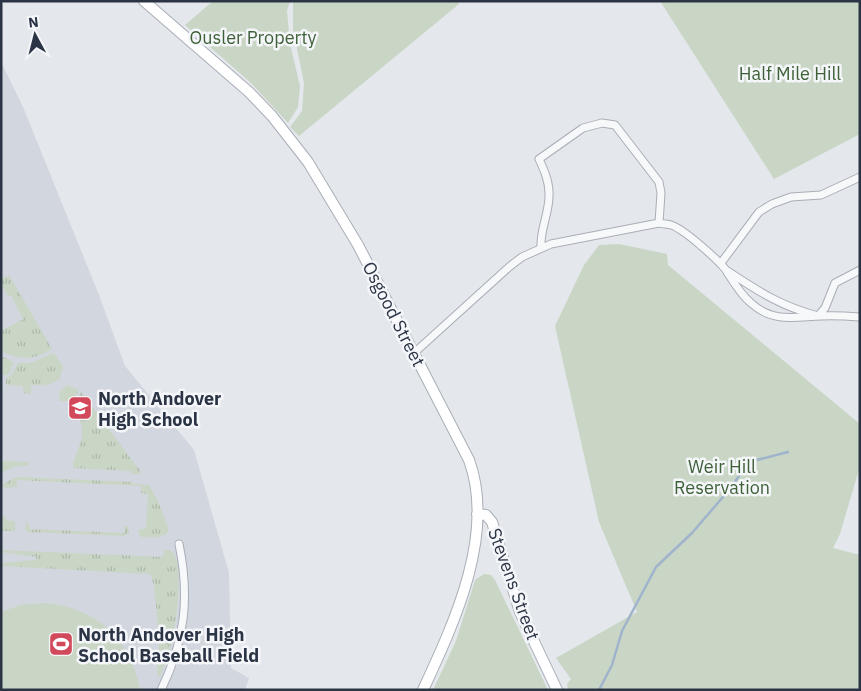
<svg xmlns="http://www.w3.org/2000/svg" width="861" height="691" font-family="'IBM Plex Sans',sans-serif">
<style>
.built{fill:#d2d6de}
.grass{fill:url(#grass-tufts)}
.green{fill:#c9d6c5}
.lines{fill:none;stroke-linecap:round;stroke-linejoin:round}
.stream{stroke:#9fb4cc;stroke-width:2.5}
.street-casing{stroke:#a9aeb7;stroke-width:9}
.secondary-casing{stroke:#a9aeb7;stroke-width:12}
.street{stroke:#f7f8fa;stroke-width:7}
.secondary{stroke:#fff;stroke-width:10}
.labels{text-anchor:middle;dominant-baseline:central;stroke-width:5;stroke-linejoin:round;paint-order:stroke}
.park-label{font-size:18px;fill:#3f6138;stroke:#f4f6f9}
.street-label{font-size:18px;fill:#2b3445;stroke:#f4f6f9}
.poi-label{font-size:18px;font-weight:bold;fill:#2b3445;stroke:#f4f6f9;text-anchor:start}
</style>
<defs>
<pattern id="grass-tufts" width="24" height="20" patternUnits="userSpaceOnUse" patternTransform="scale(1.25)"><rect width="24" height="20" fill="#c9d6c5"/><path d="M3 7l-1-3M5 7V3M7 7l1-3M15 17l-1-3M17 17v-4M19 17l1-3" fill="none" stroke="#adb8ab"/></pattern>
</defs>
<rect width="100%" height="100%" fill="#e4e7ec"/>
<path class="built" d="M1,62L23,107L99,295L125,366L194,450L229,573L231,668L249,678L245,690H1Z"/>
<path class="grass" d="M9,275L52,349C32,360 22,361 1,351V331L23,319L11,295L8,296L1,284V279Z
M54,353L63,367L60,377L61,378C51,385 43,386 31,385V394L23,393V386L6,385V379L11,375L18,363H30Z
M1,356L14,362L8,375H3Z
M67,385L79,390L74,401H59L60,391Z
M81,392L141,472L140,474H131V471L73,468C73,456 82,446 82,434C83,415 69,412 81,392Z
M1,461L29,462V465L14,467L1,473Z
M18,477L133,482L134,484L149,485L158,501L169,530L166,535L159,536L158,538L142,537L139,535V529H146L148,494L141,493V486L17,480V487L5,488L2,486L10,480Z
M1,516H6V520L15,521V531H1Z
M27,522L29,523V529L124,533L125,526H128L129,532L125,536L28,532L25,529Z
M1,550L163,557L164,550C168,550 172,550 174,554C183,569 177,617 173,635C171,649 166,662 161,675L157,677L159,636L154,585L150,574L1,566V563L36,560V557L1,552Z"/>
<path class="green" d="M213,1H290L287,11L290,44L300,86L298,107L288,123L251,83L185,25Z
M293,1H458L459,4L299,136L290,127L302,111L304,83L293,29Z
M660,1H860V134L774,179Z
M619,244L667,254L668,265L860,424V466L840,534L833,548L860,555V690H568L567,684L571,679L556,658L637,612L599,522L555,326L584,265L599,245Z
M484,574L491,575L495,580L548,690H433L456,641L475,580Z
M44,603C95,607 131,638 140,690H1V612L21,605Z"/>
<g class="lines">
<path class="stream" d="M599,690L612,665L622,631L656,567L692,533L729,490L749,462L788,452"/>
<defs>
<path id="street" d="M541,247C540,228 550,212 549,193C549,181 544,170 539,159L583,128L602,123L615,125L659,182L661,193L659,223
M721,263L759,212L772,204L791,197L821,195L860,177
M727,272C734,283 741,295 751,303C773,323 794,317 821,316C834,315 847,316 860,317
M818,316L825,308L835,283L860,270
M414,353L509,267L522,257L551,244L659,223C663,224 668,224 671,225C684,229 717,259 726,270C758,291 780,306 818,316
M161,690C185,641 190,597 179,544"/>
<path id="secondary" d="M144,1L249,92L272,116L308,162L358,245L469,460C496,534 454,623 423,690
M477,514L486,515L492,522L520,612L557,690"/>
</defs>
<use href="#street" class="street-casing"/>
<use href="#secondary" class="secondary-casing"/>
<use href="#street" class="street"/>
<use href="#secondary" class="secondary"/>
</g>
<defs>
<symbol id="school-square" viewBox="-11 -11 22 22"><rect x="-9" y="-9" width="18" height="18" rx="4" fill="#d1495b" stroke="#f4f6f9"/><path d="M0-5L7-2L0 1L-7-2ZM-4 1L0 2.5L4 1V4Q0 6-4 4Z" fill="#fff"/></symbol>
<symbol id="stadium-square" viewBox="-11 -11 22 22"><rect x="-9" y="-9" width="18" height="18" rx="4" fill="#d1495b" stroke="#f4f6f9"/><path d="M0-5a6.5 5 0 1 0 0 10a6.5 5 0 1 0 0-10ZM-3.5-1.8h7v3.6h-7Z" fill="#fff"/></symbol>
</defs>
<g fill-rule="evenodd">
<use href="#school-square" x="66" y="394" width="28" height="28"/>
<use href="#stadium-square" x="47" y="630" width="28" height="28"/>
</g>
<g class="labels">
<g class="park-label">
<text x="253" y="37">Ousler Property</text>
<text x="790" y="73">Half Mile Hill</text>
<text x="722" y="466">Weir Hill<tspan x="722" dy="21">Reservation</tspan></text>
</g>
<g class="street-label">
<text transform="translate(394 314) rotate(63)">Osgood Street</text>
<text transform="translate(514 584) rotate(70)">Stevens Street</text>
</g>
<g class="poi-label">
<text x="98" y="398">North Andover<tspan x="98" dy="21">High School</tspan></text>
<text x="78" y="634">North Andover High<tspan x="78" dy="21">School Baseball Field</tspan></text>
</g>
</g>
<rect width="861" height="691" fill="none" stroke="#2b3445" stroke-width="5"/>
<g transform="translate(35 35) rotate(353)" stroke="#f4f6f9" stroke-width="4" paint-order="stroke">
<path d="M0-4L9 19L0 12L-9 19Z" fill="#2b3445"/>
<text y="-8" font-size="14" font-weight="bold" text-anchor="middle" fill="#2b3445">N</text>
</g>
</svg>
